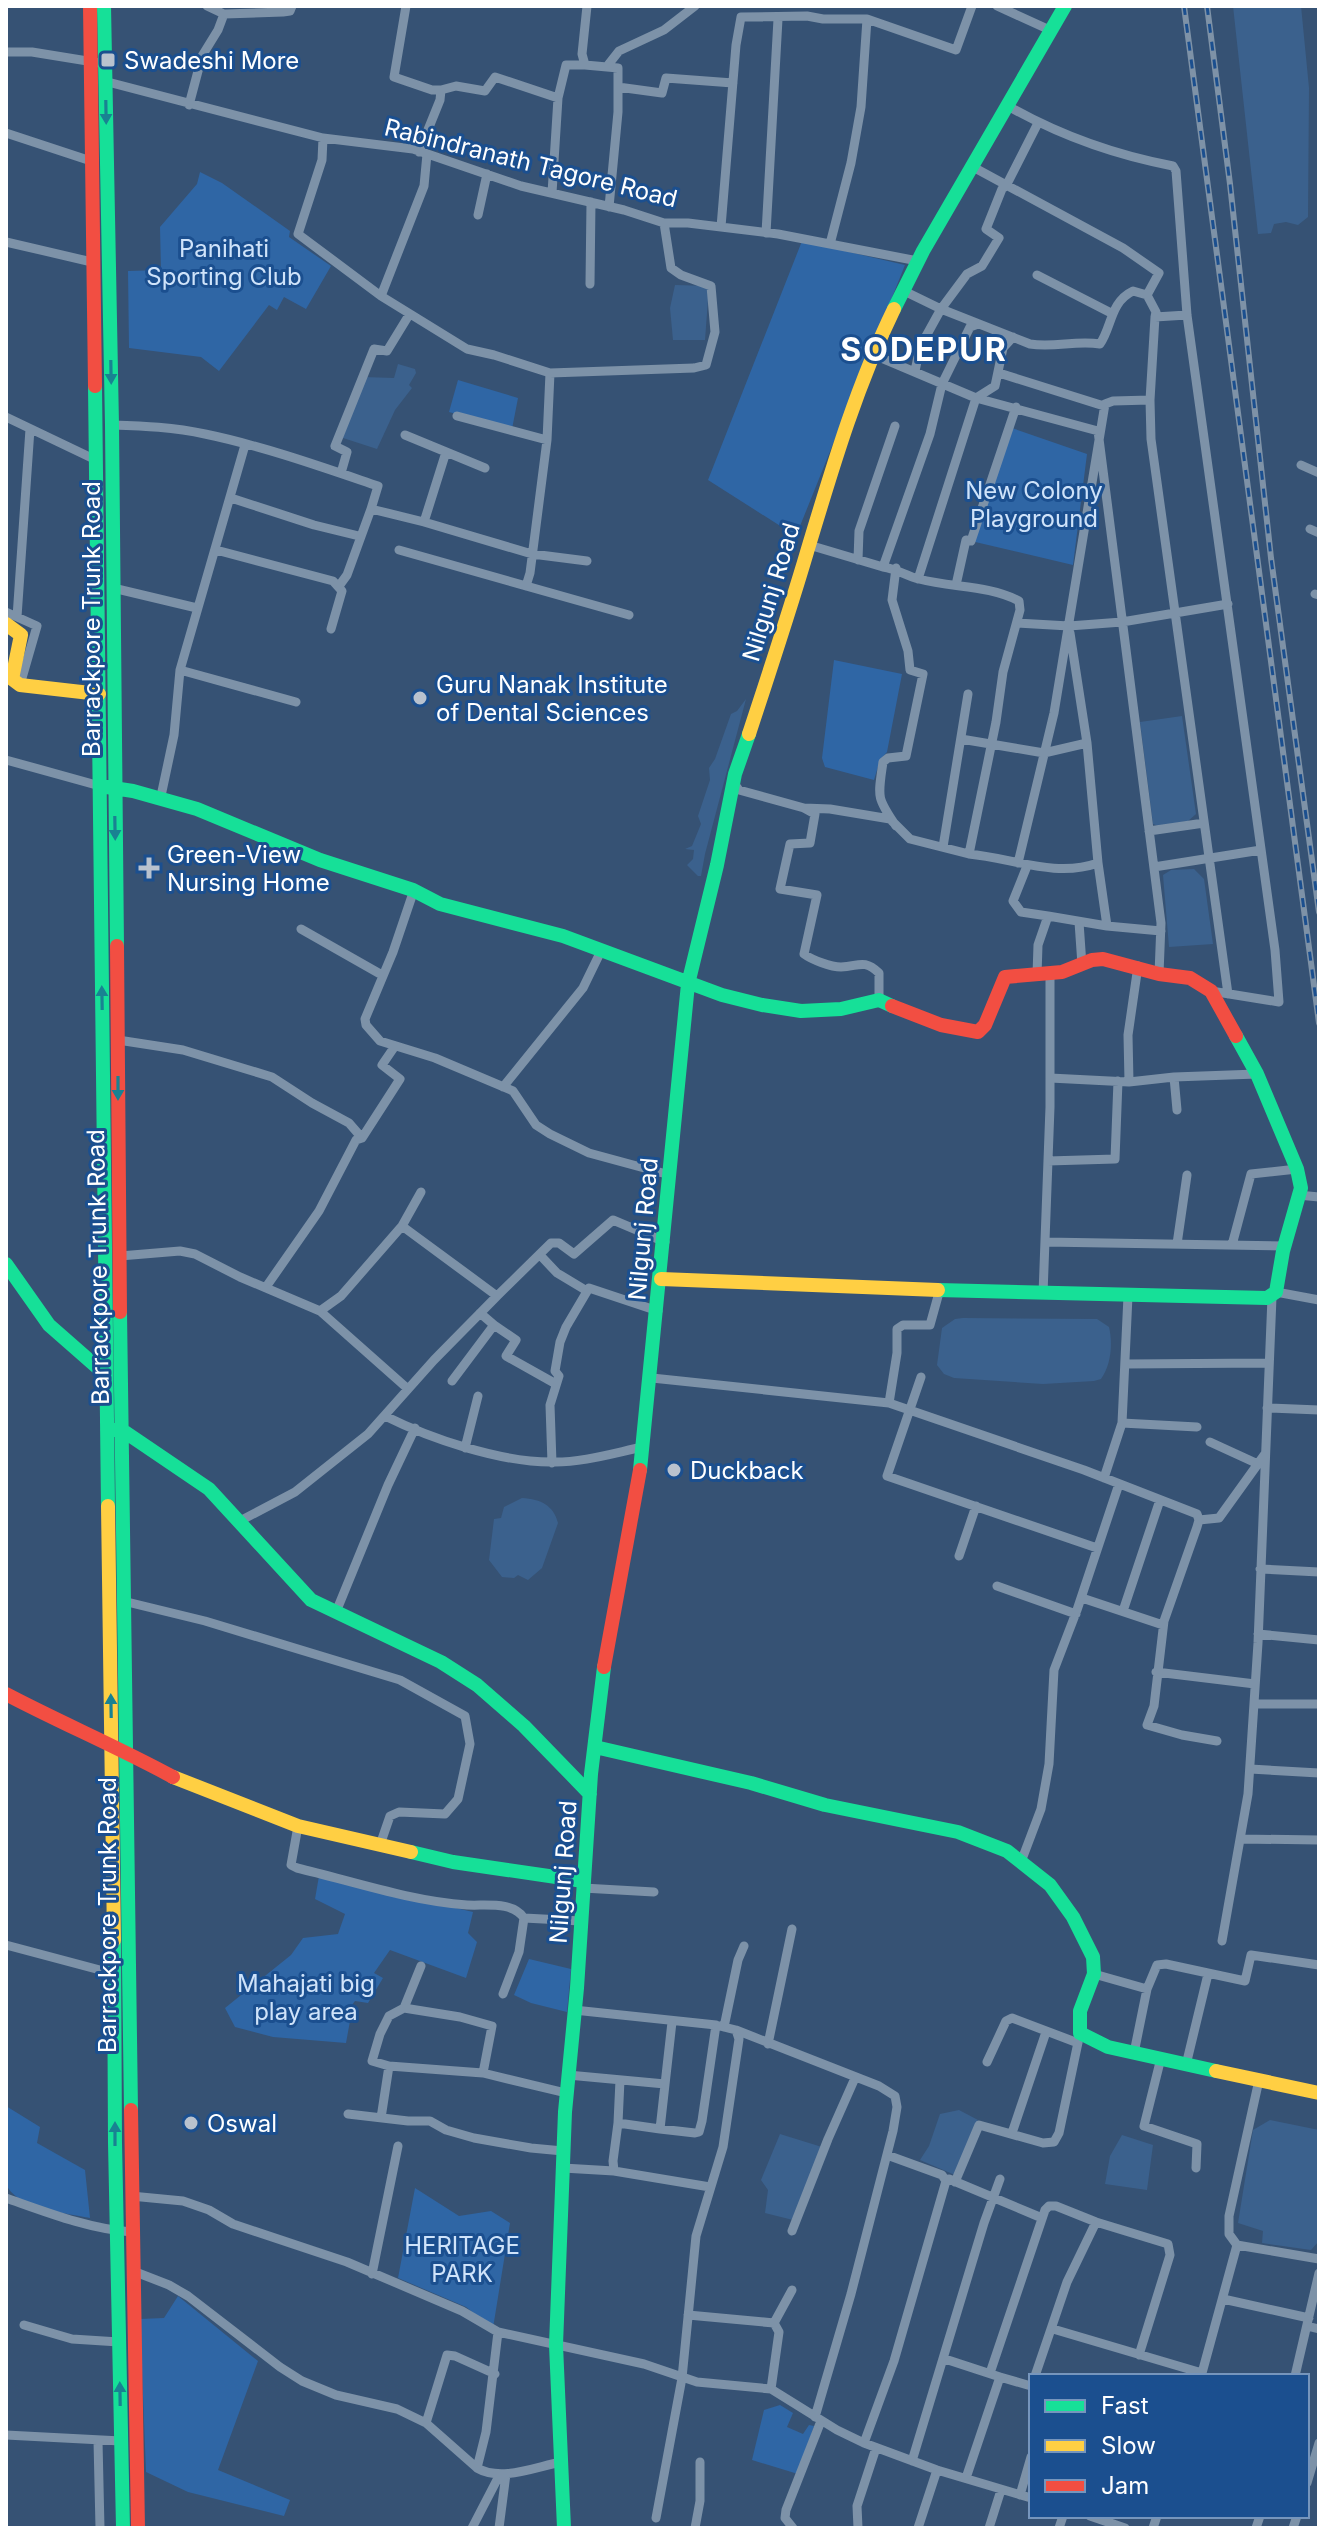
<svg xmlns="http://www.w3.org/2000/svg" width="1325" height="2534" font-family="Inter,sans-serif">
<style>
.green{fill:#2f66a5}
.water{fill:#3b618d}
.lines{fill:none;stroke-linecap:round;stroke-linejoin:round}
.street{stroke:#7d92a8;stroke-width:9}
.fast{stroke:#16e098;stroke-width:14}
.slow{stroke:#ffcf43;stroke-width:14}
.jam{stroke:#f24e42;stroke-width:14}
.rail-casing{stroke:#7e92a7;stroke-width:6}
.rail{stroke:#1b4f8f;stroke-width:3;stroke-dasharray:9;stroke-linecap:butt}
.oneway{fill:#198292}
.poi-dot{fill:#b9c2ce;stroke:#1b4f8f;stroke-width:3}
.labels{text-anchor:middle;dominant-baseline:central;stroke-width:6;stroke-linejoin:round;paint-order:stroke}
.poi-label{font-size:24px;fill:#fff;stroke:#1b4f8f;text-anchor:start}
.street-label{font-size:24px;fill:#fff;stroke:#1b4f8f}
.park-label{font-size:24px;fill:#cfe3fa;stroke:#1b4f8f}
.district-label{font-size:32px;font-weight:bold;letter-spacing:2px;fill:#fff;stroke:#1b4f8f}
</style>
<rect width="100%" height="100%" fill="#365274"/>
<path class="green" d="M200,172L222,183L290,231L289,237L331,266L306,309L284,297L277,310L269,305L219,371L201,357L129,348L128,271L161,270L160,227L197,184Z
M802,241L905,265L796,536L708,480Z
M458,380L518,398L512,429L449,412Z
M1012,428L1087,454L1073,565L971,541Z
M834,660L902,674L887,752L880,760L874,780L825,767L822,758Z
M319,1876L473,1912L468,1933L477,1942L466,1978L390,1950L374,1973L383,1978L368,2003L355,2001L343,2017L350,2021L346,2043L273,2037L235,2027L225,2008L291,1955L303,1938L338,1934L345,1914L315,1899Z
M529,1959L571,1969L567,2012L531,2003L514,1995Z
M6,2106L40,2127L37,2143L85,2170L90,2218C69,2214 12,2207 6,2183C2,2168 6,2124 6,2106Z
M415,2188L459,2216L491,2211L510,2223L493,2328L466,2307L398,2278Z
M178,2296L258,2361L218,2470L290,2500L284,2516L188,2492L146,2472L140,2319L164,2318Z
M780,2405L793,2413L787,2427L803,2434L809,2425L814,2426L798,2474L752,2460L764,2410Z"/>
<path class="water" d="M1233,6H1301L1309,88L1308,217L1298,225L1286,222L1274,224L1271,233L1258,234Z
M675,285L709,286L705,340H673L670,308Z
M398,364L415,369L416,373L409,385L412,388L395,410L377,449L340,437L363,377L394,378Z
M746,699L705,854L701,876H698L687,865L693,859L694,850L685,849L692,846L701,824L698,816L710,780L709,768L715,759L731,714L737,711Z
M1182,716L1196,814L1188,821L1158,826L1153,824L1140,722Z
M1194,869L1204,879L1213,944L1169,947L1163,875L1171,870Z
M963,1318L1097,1319L1109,1327C1113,1344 1111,1365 1101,1379L1094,1381L1043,1384L954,1378L944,1374L937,1365L942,1328L955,1319Z
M522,1498C541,1499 554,1506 558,1523L542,1568L528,1580L518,1575L514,1578L502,1577L489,1560L494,1519L501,1518L504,1507Z
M959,2110L978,2120L955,2175L920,2160L929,2146L940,2114Z
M1270,2120L1319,2130V2241L1311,2250L1262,2243L1263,2231L1238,2223L1253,2130Z
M780,2134L822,2147L793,2220L765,2213L768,2190L761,2180Z
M1122,2135L1153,2145L1147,2190L1105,2184L1110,2156Z"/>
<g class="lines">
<path class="street" d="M406,6L394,77L432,90H441L440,100L419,152
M587,6L582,54L585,65L618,68V112L609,207
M997,6L1052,31
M224,14L283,12L290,11L292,6
M6,52H32L106,64
M608,65L619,51L664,30L695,6
M104,81L323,138L413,149L521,186L624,210L664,223H688L778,234L918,261
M618,87L662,93L666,78L733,83
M441,90L456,86L485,91L495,77L558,98L566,65H585
M189,105L202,56L218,30L224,14L207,6
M1008,106C1059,135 1115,155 1173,166L1176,171L1187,315L1275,950L1279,1002L1211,991
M6,133L91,161
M323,138L322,160L298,234L381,296L467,349L494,355L550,373L547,440L530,573L526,586
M973,167L1123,248L1159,273L1147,295L1156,312L1155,317
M552,193L558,98
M478,215L487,174
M721,227L736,45L741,17L807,16L823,19H867L956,50L972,6
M766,233L778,19
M6,242L92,262
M830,244L851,163L861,107L867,19
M1037,275L1113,314
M590,284L591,202
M904,291L941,309L1030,344C1054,348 1076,340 1100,344C1112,327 1110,302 1133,291L1147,295
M381,296L424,186L427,154
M1187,315L1155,317L1150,400L1151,439L1228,994
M872,354L976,398L1098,431L1161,923L1159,974
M915,371L920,347L941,309L967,274L982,266L999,238L986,229L1002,189L1006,186L1038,123
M550,373L694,368L706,365L715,332L711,286L681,275L671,268L664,223
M999,373L1104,406
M457,416L547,440
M6,417L96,460
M112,425C143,426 174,427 205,434C263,446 322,467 378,486L371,509L424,522
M405,435L485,468
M446,452L424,522L532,554L587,561
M1301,465L1319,473
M341,473L347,452L335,446L374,349L387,351L409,315
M231,498L314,525L359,536
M1310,529L1319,533
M809,545L883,567C897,569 906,576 919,579C953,588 988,585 1019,601L1020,610L1003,672L996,722L969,854C1012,858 1055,878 1098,863L1107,926L1161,931
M216,550L333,581L342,591L331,629
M399,550L629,615
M858,560L859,531L895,426
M883,567L930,434L942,384L970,327L978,324
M896,568L892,600L908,651L910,670L923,674L906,756L888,758L883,762C878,797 876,797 896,826
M918,579L976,398L995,386L1003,348L1013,337
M956,585L966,540L971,541L1016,407
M339,586L347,575L371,509
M113,588L197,608
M1315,594L1319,595
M6,612L17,617
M1017,623L1069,626L1122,622L1228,604
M1070,633L1087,743L1098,863
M180,670L296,702
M20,685L37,626L17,617L30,429
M961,739L1044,753L1087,743
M6,760L100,786
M734,783L739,790L804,808L830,809L890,819L910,839L969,854
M161,796L174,735L180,670L245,445
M804,808L815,814L810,843L790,844L780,889L817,895L804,954C812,960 831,967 841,967C858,967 863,958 879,973V1000
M1149,831L1204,823
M943,847L968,694
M1018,863L1054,713L1105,404L1113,401L1150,400
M1027,866L1013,901L1021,912L1048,916
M1154,867L1261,850
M414,890L393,952L365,1019L366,1025L380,1041L435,1058L513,1091L536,1125L550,1134L589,1153L670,1175
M1079,922L1082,965
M301,929L382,975
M1037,975L1038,945L1048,916L1107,926
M118,1040L183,1050L272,1077L312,1103L349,1123L362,1138L356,1140L319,1211L266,1287
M1174,1077L1257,1074
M1050,1078L1129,1082L1128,1035L1138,966
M1129,1082L1174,1077L1177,1110
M503,1087L583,988L601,951
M362,1138L400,1079L382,1065L395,1046
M1048,1161L1115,1159L1118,1081
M1298,1195L1319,1197
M402,1226L421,1192
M1045,1242L1284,1246
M1177,1244L1187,1175
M1232,1245L1251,1174L1297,1169
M540,1255L557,1273L587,1291
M120,1256L180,1251L195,1254L240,1277L320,1311L341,1296L402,1226L497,1296L434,1360L368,1434L295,1492L238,1522
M1276,1292L1319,1300
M1043,1294L1050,1107V974
M497,1296L551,1243H559L574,1254L613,1220L665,1242
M320,1311L408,1389
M494,1325L516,1340L506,1356L556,1384
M1125,1364L1268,1363
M921,1377L887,1476L1097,1548
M652,1378L889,1403L1084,1470L1197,1514L1199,1520L1197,1527L1164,1621L1154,1706L1147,1725L1182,1735L1217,1741
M452,1381L494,1325L480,1313
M889,1403L897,1353V1329L903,1325H930L940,1289
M1267,1408L1319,1410
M385,1416C431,1439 500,1462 551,1462C581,1463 614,1453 643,1447
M1122,1423L1197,1427
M1210,1442L1258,1464
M465,1448L478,1396
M552,1463L550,1405L559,1376L555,1371L560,1342L566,1327L589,1288L658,1311
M1104,1478L1122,1423L1128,1296
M1199,1520L1219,1518L1265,1454
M959,1556L976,1506
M1260,1569L1319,1572
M997,1586L1076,1614
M1082,1598L1163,1625
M123,1601L205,1621L400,1680L465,1716L470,1744L458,1799L445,1814L399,1812L390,1816L380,1845
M1123,1611L1160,1500
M336,1612L388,1485L415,1428
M1258,1634L1319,1640
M1156,1672L1255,1684
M1254,1704H1319
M1250,1769L1319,1773
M298,1826L291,1865L297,1868C352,1881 410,1901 467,1905C486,1906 512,1901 524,1918L519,1952L503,1994
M1241,1839L1319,1840
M1021,1862L1041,1809L1049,1764L1054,1670L1077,1610L1119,1484
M583,1888L654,1892
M524,1918L581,1921
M1222,1941L1248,1794L1258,1643L1272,1297
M6,1945L115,1974
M1094,1974L1147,1989
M404,2008L421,1966
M574,2010L716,2025L736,2030L739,2039L723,2147L696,2236L682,2378L656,2518
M672,2022L660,2129L695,2133L699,2132L702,2121L716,2025
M724,2027L738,1960L744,1946
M736,2030L879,2086L895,2096L897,2107L893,2131L851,2294L815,2417
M768,2044L792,1929
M1134,2053L1147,1989L1157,1965L1166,1964L1245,1981L1251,1955L1319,1965
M1161,2058L1144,2126L1197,2144L1196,2168
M987,2062L1006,2021L1012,2018L1078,2043
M1186,2065L1208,1974
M483,2073L492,2026L460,2017L404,2008L389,2016L380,2034L372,2061L389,2066L483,2073L566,2093
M568,2075L665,2084
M620,2080L618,2123L660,2129
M348,2114L408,2121H430L446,2130L474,2138L531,2148L563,2151
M381,2118L389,2066
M618,2123L613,2161L614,2171L710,2187
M1012,2133L1046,2032
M563,2168L614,2171
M949,2179L1042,2218
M955,2182L979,2125L1043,2143L1054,2142L1059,2133L1080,2033
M131,2196L183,2201L209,2210L233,2224L347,2262L462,2311L498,2332L644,2364L697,2382L771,2389L837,2430L864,2443L937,2470L1031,2498
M6,2198C46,2212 89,2229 132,2232
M792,2231L828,2139L855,2078
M1237,2245L1319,2259
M133,2271L169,2285L188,2296L280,2367L302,2381L336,2395L397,2409L426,2423L477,2468L486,2432L498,2332
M372,2274L398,2146
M1223,2299L1309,2318
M688,2315L774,2323L779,2332L771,2389
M774,2323L792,2290
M24,2325L72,2339L119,2342
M1307,2326L1319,2329
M1053,2329L1202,2373L1201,2376
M945,2359L1000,2377L966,2478
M990,2373L1045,2210L1049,2206H1056L1096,2222L1168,2244L1170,2255L1139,2355
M1202,2373L1237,2245L1229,2234V2216L1259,2080
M1035,2376L1067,2282L1096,2222
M1295,2376L1319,2273
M1000,2377L1031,2386
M426,2423L447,2355L455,2356L495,2374
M6,2435L121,2441
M98,2441L100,2528
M864,2443L894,2361L946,2181L942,2175L887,2155
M912,2461L984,2223L1000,2179
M477,2468C501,2482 535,2467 561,2462
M1307,2483L1319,2443
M1020,2495L1031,2457
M1090,2516L1125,2528
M472,2528L500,2474
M499,2528L506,2474
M695,2528L700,2501V2462
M793,2528L785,2518L786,2510L821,2421
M858,2528L857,2506L876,2448
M918,2528L937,2470
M989,2528L1001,2490
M1059,2528L1063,2516
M1153,2528L1157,2516
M1256,2528L1260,2516
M1293,2528L1297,2516"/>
<path class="fast" d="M104,6L112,425L117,946
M894,309L923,251L1065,6
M95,386L108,1506
M100,786L133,791L197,809L320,860L413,890L440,904L563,936L722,995L762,1005L801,1011L841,1009L879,1000L892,1006
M6,1264L49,1325L106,1375
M938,1290L1267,1298L1276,1292L1283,1251L1301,1188L1297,1169L1257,1074L1236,1036
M120,1312L131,2110
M107,1430H122L209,1489L311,1600L441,1662L477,1685L524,1726L590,1794
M640,1470L688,984L717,865L735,774L749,734
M595,1747L751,1783L825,1805L958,1832L1007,1851L1050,1885L1073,1917L1093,1957L1094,1974L1080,2011V2033L1108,2047L1216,2071
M411,1852L453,1862L583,1881
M114,1940L115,2143L123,2528
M564,2528L556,2345L565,2112L577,1988L591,1774L604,1667"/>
<path class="slow" d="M6,624L21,635L12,679L20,685L99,694
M749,734C769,673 789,613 807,552C832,469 856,387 894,309
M661,1279L938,1290
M108,1506L114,1940
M173,1777L298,1826L411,1852
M1216,2071L1319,2093"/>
<path class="jam" d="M90,6L95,386
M117,946L120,1312
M892,1006L941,1025L978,1032L985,1025L1005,977L1062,972L1092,960L1103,959L1159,974L1190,978L1211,991L1236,1036
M604,1667L640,1470
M6,1694C61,1723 118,1747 173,1777
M131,2110L138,2528"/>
<defs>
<path id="rail" d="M1184,6L1319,1023
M1207,6L1230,184L1271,558L1319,912"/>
</defs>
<use href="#rail" class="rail-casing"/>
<use href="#rail" class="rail"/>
</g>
<defs><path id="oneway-solid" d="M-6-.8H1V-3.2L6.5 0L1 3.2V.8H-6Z" transform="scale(2)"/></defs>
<g class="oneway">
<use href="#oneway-solid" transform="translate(106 112) rotate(89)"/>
<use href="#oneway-solid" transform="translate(111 372) rotate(89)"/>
<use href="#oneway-solid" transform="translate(115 828) rotate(89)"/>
<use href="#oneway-solid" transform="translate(102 998) rotate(-91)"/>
<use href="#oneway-solid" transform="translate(118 1088) rotate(90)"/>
<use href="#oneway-solid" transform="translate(111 1706) rotate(-91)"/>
<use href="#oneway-solid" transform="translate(115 2134) rotate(-90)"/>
<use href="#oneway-solid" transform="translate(120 2394) rotate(-91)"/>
</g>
<g class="poi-dot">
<rect x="100" y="52" width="16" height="16" rx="4"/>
<circle cx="420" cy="698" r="8"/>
<path d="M145 856h8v8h8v8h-8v8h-8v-8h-8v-8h8z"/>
<circle cx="674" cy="1470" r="8"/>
<circle cx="191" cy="2123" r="8"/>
</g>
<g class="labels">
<g class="poi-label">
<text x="124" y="60">Swadeshi More</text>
<text x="436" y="684">Guru Nanak Institute<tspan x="436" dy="28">of Dental Sciences</tspan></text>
<text x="167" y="854">Green-View<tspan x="167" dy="28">Nursing Home</tspan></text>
<text x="690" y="1470">Duckback</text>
<text x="207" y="2123">Oswal</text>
</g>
<g class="street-label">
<text transform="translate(531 163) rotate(14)">Rabindranath Tagore Road</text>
<text transform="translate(771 592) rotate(-73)">Nilgunj Road</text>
<text transform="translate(91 619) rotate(-90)">Barrackpore Trunk Road</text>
<text transform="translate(643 1229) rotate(-85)">Nilgunj Road</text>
<text transform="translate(98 1267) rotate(-91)">Barrackpore Trunk Road</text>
<text transform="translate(563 1872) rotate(-86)">Nilgunj Road</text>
<text transform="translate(107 1915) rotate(-90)">Barrackpore Trunk Road</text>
</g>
<g class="park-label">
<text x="224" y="248">Panihati<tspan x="224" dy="28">Sporting Club</tspan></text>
<text x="1034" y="490">New Colony<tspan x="1034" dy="28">Playground</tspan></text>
<text x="306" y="1983">Mahajati big<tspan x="306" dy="28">play area</tspan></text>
<text x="462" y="2245">HERITAGE<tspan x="462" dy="28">PARK</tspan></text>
</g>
<g class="district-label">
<text x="924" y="349">SODEPUR</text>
</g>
</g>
<rect width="1325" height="2534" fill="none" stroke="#ffffff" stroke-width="16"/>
<rect x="1029" y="2374" width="280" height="144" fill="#1b4f8f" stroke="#7695bc" stroke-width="2"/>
<rect x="1045" y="2400" width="40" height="12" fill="#16e098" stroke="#7695bc" stroke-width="2"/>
<text x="1101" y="2414" font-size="24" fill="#ffffff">Fast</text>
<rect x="1045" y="2440" width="40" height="12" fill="#ffcf43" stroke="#7695bc" stroke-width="2"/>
<text x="1101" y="2454" font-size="24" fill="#ffffff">Slow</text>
<rect x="1045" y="2480" width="40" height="12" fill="#f24e42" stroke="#7695bc" stroke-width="2"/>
<text x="1101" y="2494" font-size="24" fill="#ffffff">Jam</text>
</svg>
